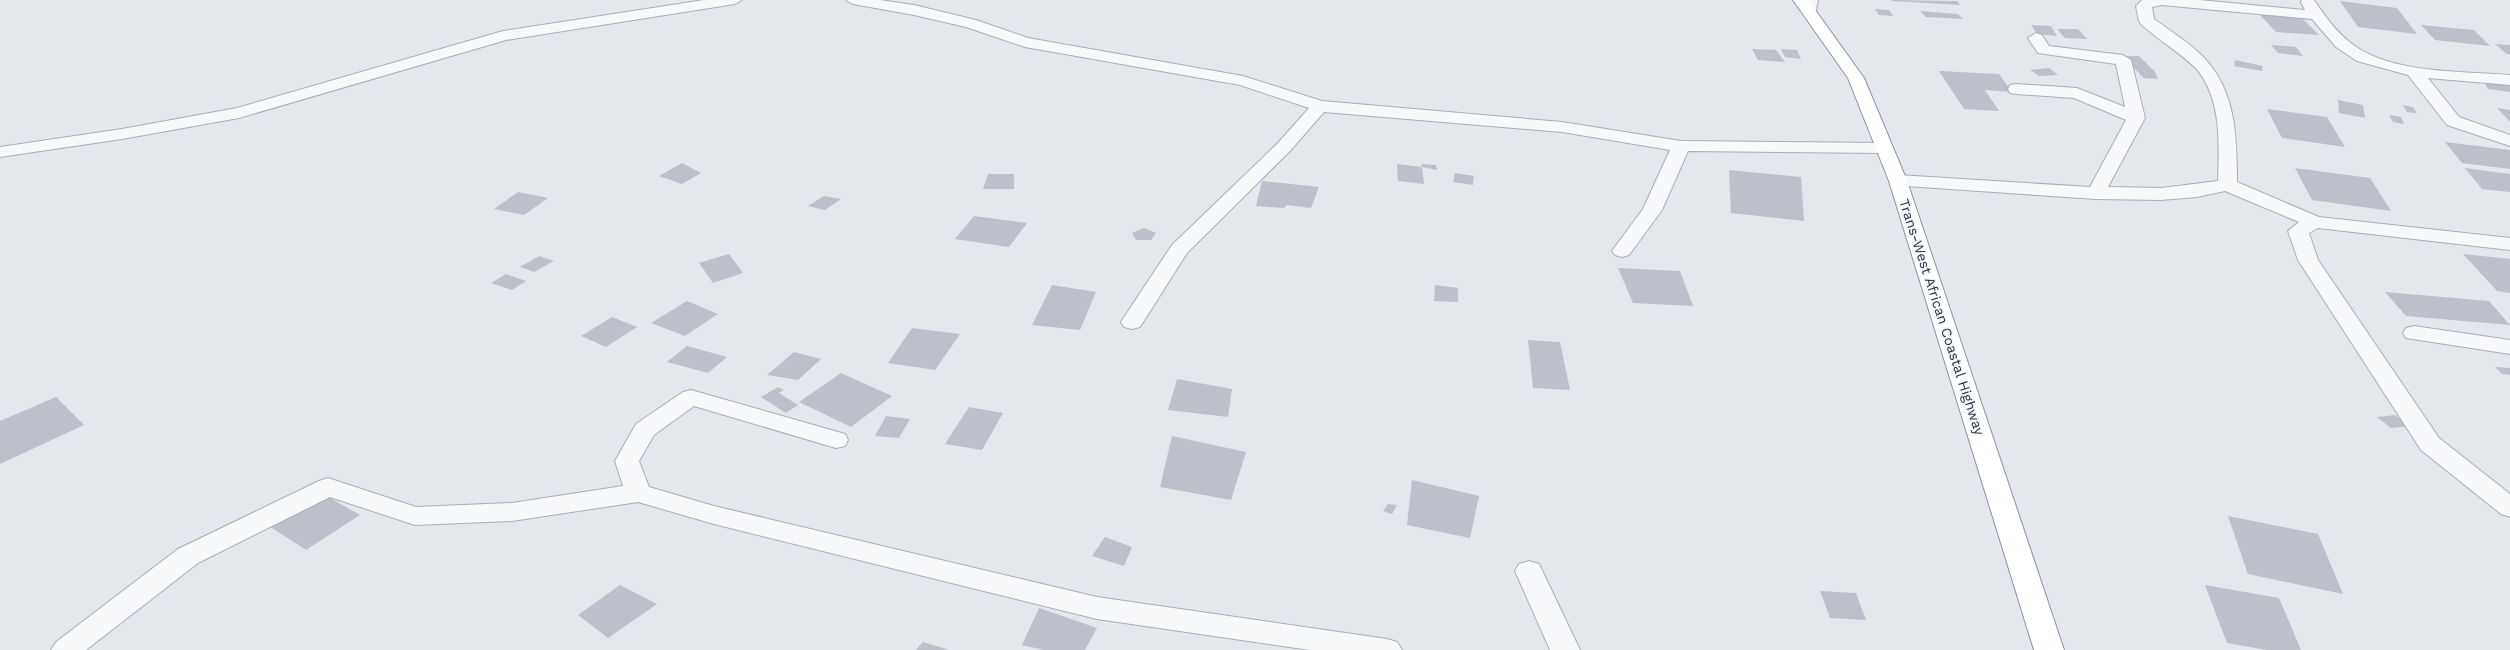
<svg xmlns="http://www.w3.org/2000/svg" width="2510" height="650" font-family="'Work Sans',sans-serif">
<style>
.building{fill:#bbc0ca}
.lines{fill:none;stroke-linecap:round;stroke-linejoin:round}
.street-casing{stroke:#a9aeb7;stroke-width:2}
.highway-casing{stroke:#8b94a3;stroke-width:2}
.street{fill:#f7f8fa;fill-rule:evenodd}
.highway{fill:#fff;fill-rule:evenodd}
.labels{text-anchor:middle;dominant-baseline:central;stroke-width:3;stroke-linejoin:round;paint-order:stroke}
.street-label{font-size:14px;fill:#2b3445;stroke:#f4f6f9}
</style>
<rect width="100%" height="100%" fill="#e4e7ec"/>
<path class="building" d="M1892,0L1957,1L1960,5L1892,1Z
M2340,1L2397,8L2417,34L2358,27Z
M1875,9L1889,10L1893,16L1879,15Z
M1920,11L1958,14L1963,19L1926,17Z
M2257,12L2299,15L2319,35L2276,32Z
M2031,25L2051,26L2057,36L2037,34Z
M2421,25L2474,30L2490,46L2435,40Z
M2057,29H2078L2087,39L2065,38Z
M2495,44L2510,45V54H2507Z
M2271,45L2296,47L2303,56L2278,53Z
M1752,49L1776,50L1785,62L1758,60Z
M1781,49L1797,50L1801,59L1785,57Z
M2122,56H2139L2155,72L2158,79L2144,78Z
M2235,60L2263,66L2262,71L2234,66Z
M2049,68L2058,75L2039,76L2030,70Z
M1939,71L1999,74L2012,92L1985,90L1999,111L1964,109Z
M2484,82L2510,86V92L2488,89Z
M2338,100L2363,105L2365,118L2339,113Z
M2403,105L2413,107L2417,113L2407,112Z
M2497,108L2510,110V122Z
M2267,109L2327,117L2345,147L2282,138Z
M2389,115L2401,117L2404,124L2393,122Z
M2445,142L2510,150V169L2462,163Z
M682,163L701,173L682,184L659,176Z
M1397,164L1422,167L1424,184L1398,181Z
M1421,164L1436,165L1437,170L1422,167Z
M2295,168L2370,178L2391,211L2312,200Z
M2465,168L2510,174V192L2482,189Z
M1729,170L1801,177L1804,221L1731,213Z
M1455,173L1474,176L1473,185L1453,182Z
M988,174H1014V189H983Z
M1262,181L1319,187L1311,208L1287,205L1284,208L1256,206Z
M518,192L548,198L524,215L494,209Z
M824,196L841,199L825,210L808,206Z
M974,216L1027,223L1009,247L955,239Z
M1144,228L1156,233L1151,240H1136L1132,233Z
M729,254L743,273L713,283L699,263Z
M2463,254L2510,259V293L2497,291Z
M539,256L554,261L534,272L520,267Z
M1618,268L1680,271L1693,306L1633,303Z
M506,274L526,281L512,290L491,283Z
M1052,285L1096,292L1080,330L1032,325Z
M1435,285L1458,288V302L1434,301Z
M2385,292L2489,301L2510,325L2406,316Z
M687,301L718,314L685,336L651,323Z
M612,317L637,327L606,347L581,336Z
M912,328L960,334L935,370L888,363Z
M1528,340L1560,342L1570,390L1533,388Z
M687,346L727,357L708,373L667,362Z
M794,352L821,359L798,380L767,375Z
M2495,367L2510,368V375L2502,374Z
M841,373L892,396L851,427L799,402Z
M1177,379L1232,389L1228,417L1168,410Z
M778,387L784,390L779,393L798,405L786,413L761,397Z
M56,397L84,425L0,464V421Z
M969,407L1003,413L982,450L945,444Z
M2395,415L2410,426L2391,428L2377,417Z
M886,416L910,419L899,438L875,436Z
M1172,436L1246,452L1231,500L1160,487Z
M1412,480L1479,496L1470,538L1407,525Z
M323,494L360,515L306,550L269,526Z
M1388,504L1397,505L1392,514L1383,511Z
M2228,516L2318,534L2343,594L2248,574Z
M1105,537L1132,547L1124,566L1092,556Z
M620,585L657,604L608,638L578,615Z
M2205,585L2279,598L2301,650H2267L2227,643Z
M1820,591L1856,593L1866,620L1830,618Z
M1039,608L1097,628L1085,650H1044L1022,645Z
M923,642L949,650H916Z"/>
<g class="lines">
<defs>
<path id="street" d="M704,0H742L735,4L506,40L239,118L122,139L0,157V147L122,129L237,108L503,31Z
M846,0H880L914,5L976,20L1028,38L1243,76L1322,101L1562,122L1681,141L1884,143L1890,144L1893,148L1890,152L1884,153L1688,151L1662,210L1629,255L1622,257L1615,255L1612,251L1643,209L1670,150L1562,132L1324,112L1290,151L1187,253L1140,327L1132,329L1124,327L1121,322L1172,245L1278,143L1309,108L1240,85L1025,47L966,27L914,15L853,4Z
M1804,0H1818L1815,14H1805L1802,11Z
M2142,0H2200L2305,10L2301,2L2302,0H2314C2325,16 2336,32 2352,44C2392,74 2462,71 2510,75V85L2428,78L2459,117L2510,135V146L2447,125L2408,75L2357,61L2336,47L2312,19L2162,5L2152,7L2154,19C2169,30 2185,40 2198,52C2236,86 2237,135 2237,182L2319,217L2510,238V250L2318,228L2309,233L2318,260L2439,438L2510,494V517L2501,514L2421,450L2298,260L2288,231L2299,222L2225,191L2197,197L2161,200L2096,199L1891,185L1889,181L1891,177L1898,175L2090,187L2126,120L2074,98L2016,94L2010,93L2008,89L2010,85L2016,84L2077,88L2125,107L2116,64L2038,53L2028,38L2036,33L2042,35L2049,46L2123,55L2131,60L2145,118L2108,187L2161,188L2218,181C2219,145 2222,103 2199,72C2188,57 2143,30 2139,21C2138,17 2137,11 2136,6Z
M2414,326L2510,340V354L2406,338L2403,333L2406,328Z
M691,390L845,434L848,440L845,446L836,448L694,406L654,435L639,461L649,487L714,506L1097,597L1387,639L1397,642L1402,650H1310L1097,619L714,524L638,502L512,521L415,525L330,497L198,563L86,650H51L56,642L178,549L319,481L328,478L416,507L512,503L623,486L615,461L636,424L683,392Z
M1529,561L1539,564L1580,650H1550L1515,571L1519,564Z"/>
<path id="highway" d="M1793,0H1808L1864,78L1907,181L2064,650H2034L1889,181L1848,78Z"/>
</defs>
<use href="#street" class="street-casing"/>
<use href="#highway" class="highway-casing"/>
<use href="#street" class="street"/>
<use href="#highway" class="highway"/>
</g>
<g class="labels">
<g class="street-label">
<text transform="translate(1942 317) rotate(72)">Trans-West African Coastal Highway</text>
</g>
</g>
</svg>
